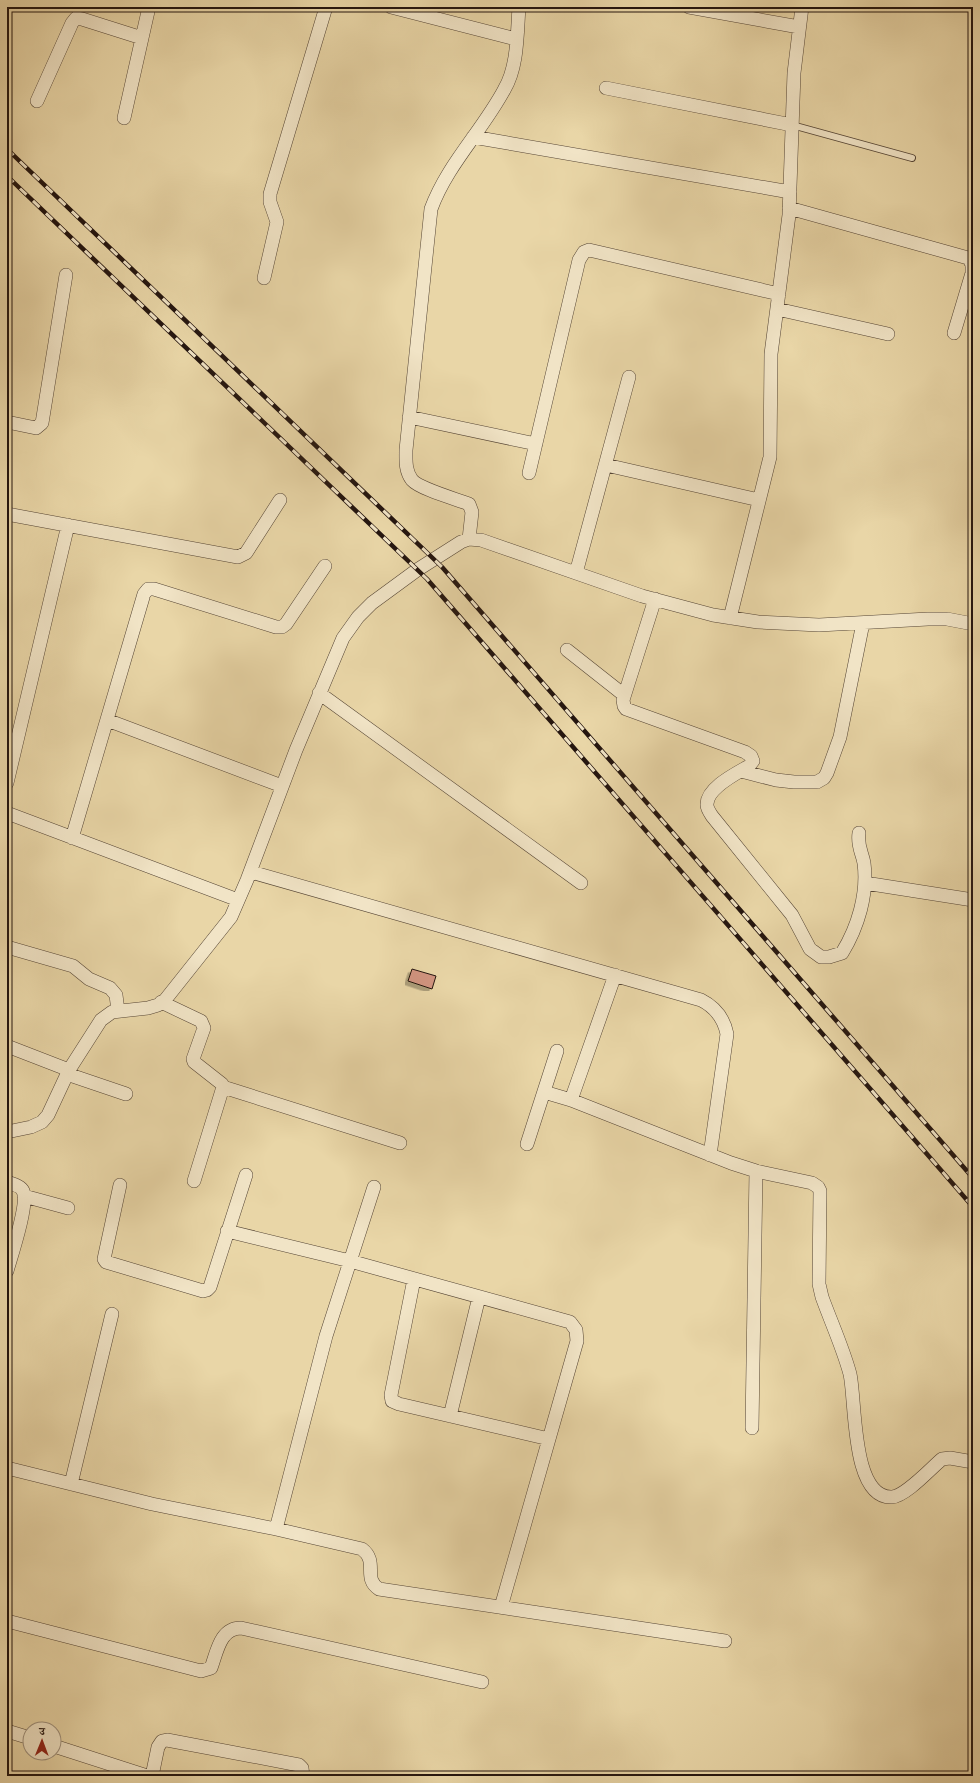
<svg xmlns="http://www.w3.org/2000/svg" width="980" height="1783" font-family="'Sorts Mill Goudy','Noto Serif Devanagari',serif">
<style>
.building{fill:#d29581;stroke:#24150f;filter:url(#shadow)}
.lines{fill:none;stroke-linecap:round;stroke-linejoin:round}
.service-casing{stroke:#554535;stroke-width:8}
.minor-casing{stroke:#554535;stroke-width:14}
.service{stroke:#f1e4c6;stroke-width:6}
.minor{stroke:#f1e4c6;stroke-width:13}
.rail-casing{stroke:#24150f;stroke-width:4.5}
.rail{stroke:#f1e4c6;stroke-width:3;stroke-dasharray:9;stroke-linecap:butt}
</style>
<defs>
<filter id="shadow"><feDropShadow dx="-3.5" dy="3.5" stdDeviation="0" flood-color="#0004"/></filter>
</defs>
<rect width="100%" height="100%" fill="#e9d6a7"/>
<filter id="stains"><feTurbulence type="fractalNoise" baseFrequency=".005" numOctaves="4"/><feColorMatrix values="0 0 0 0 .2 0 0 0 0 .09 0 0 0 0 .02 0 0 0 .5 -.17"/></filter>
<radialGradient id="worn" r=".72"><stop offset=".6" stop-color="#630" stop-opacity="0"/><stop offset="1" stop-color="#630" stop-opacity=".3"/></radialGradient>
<!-- building -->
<path class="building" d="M412,969L436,976L432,989L408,981Z"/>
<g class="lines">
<defs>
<path id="service" d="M792,125L912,158"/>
<path id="minor" d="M391,7L516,39
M689,7L799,27
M606,88L792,125
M37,101L72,23L76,18L82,19L142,38
M124,118L149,7
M473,137L790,192
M789,208L968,258L972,264V273L954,333
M264,278L277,222L270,202V194L326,7
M777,309L888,334
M409,417L536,444
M7,422L36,428L42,423L66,275
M606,465L759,500
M529,473L579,260L584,252L589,250L779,294
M7,514L238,557L246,553L280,500
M469,539L472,512L469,504C456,499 420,489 412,480C405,471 406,460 406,450L431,209C447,165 482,131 504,90C518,67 517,34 519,7
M576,573L629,377
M655,599L623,700L624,706L626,709L745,752L751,756L753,761L749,766C737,773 706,788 707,805C707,808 710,813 712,816L792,915L810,949L821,957H829L842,953C858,927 868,894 864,863C862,852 857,846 859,833
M730,618L770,457L771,354L789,215L794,73L802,7
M567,650L624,695
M319,693L581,883
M107,720L282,786
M741,771L776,780L794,782H817L824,778L827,773L840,737L863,623
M7,783L68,525
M7,813L238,900
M72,838L144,594L148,589H154L276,627H282L286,624L325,566
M251,872L701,1000C715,1007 724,1019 727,1034L710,1155
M865,883L973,900
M7,947L73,966L89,979L110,988L116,995L118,1011
M161,1002L201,1021L204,1028L193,1059L194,1062L222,1084L223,1087L194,1181
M7,1046L69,1070
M67,1074L126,1094
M223,1087L400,1143
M544,1092L571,1100L731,1163L756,1171L812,1183L818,1187L820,1191L819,1284L822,1297C831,1322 843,1348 850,1374C856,1401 851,1499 892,1497C906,1496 931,1468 942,1459L950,1458L973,1462
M571,1100L615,975
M7,1132L31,1127L42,1122L48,1115L69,1070L101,1020L112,1012L148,1008L158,1005L165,1000L231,917L247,880L296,750L343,638L358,617L372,603L417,570L461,542L469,539L481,540L642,596L713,615L758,622L819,625L928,619H947L973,624
M527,1144L557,1051
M7,1182C12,1184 21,1186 23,1191C29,1203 11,1257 7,1271
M120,1185L104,1259L106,1262L203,1291L207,1290L210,1287L246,1175
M24,1196L68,1208
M227,1231L350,1261L570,1322L576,1330L577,1341L501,1607
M414,1279L391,1395L392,1401L399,1404L549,1439
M450,1416L479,1297
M752,1428L756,1171
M7,1468L152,1504L276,1529L362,1549C379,1562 362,1578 379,1589L725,1641
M71,1484L112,1314
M276,1529L326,1336L374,1187
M7,1621L201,1671L211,1668C217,1652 220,1628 241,1628L482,1682
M7,1731L30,1738
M54,1746L147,1776
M152,1776L158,1747L162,1741L167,1740L299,1765L302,1768L303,1776"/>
</defs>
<!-- service casing -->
<use href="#service" class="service-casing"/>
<!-- minor casing -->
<use href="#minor" class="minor-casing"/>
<!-- service -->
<use href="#service" class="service"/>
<!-- minor -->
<use href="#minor" class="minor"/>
<defs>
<path id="rail" d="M7,149L442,567L973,1178
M7,176L427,579L973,1207"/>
</defs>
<!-- rail casing -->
<use href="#rail" class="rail-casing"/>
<!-- rail -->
<use href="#rail" class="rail"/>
</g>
<!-- margin -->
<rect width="980" height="1783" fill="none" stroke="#e9d6a7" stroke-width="24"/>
<rect x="8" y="8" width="964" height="1767" fill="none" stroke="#24150f" stroke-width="2"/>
<rect x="12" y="12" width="956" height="1759" fill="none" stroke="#24150f"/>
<!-- north arrow -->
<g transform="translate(42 1741) rotate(1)"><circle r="19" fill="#f1e4c6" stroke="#9f917d"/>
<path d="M0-3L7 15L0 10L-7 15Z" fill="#8f2418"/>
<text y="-6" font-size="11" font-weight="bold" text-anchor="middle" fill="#24150f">उ</text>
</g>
<rect width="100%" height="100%" filter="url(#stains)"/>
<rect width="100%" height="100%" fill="url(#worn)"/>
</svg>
